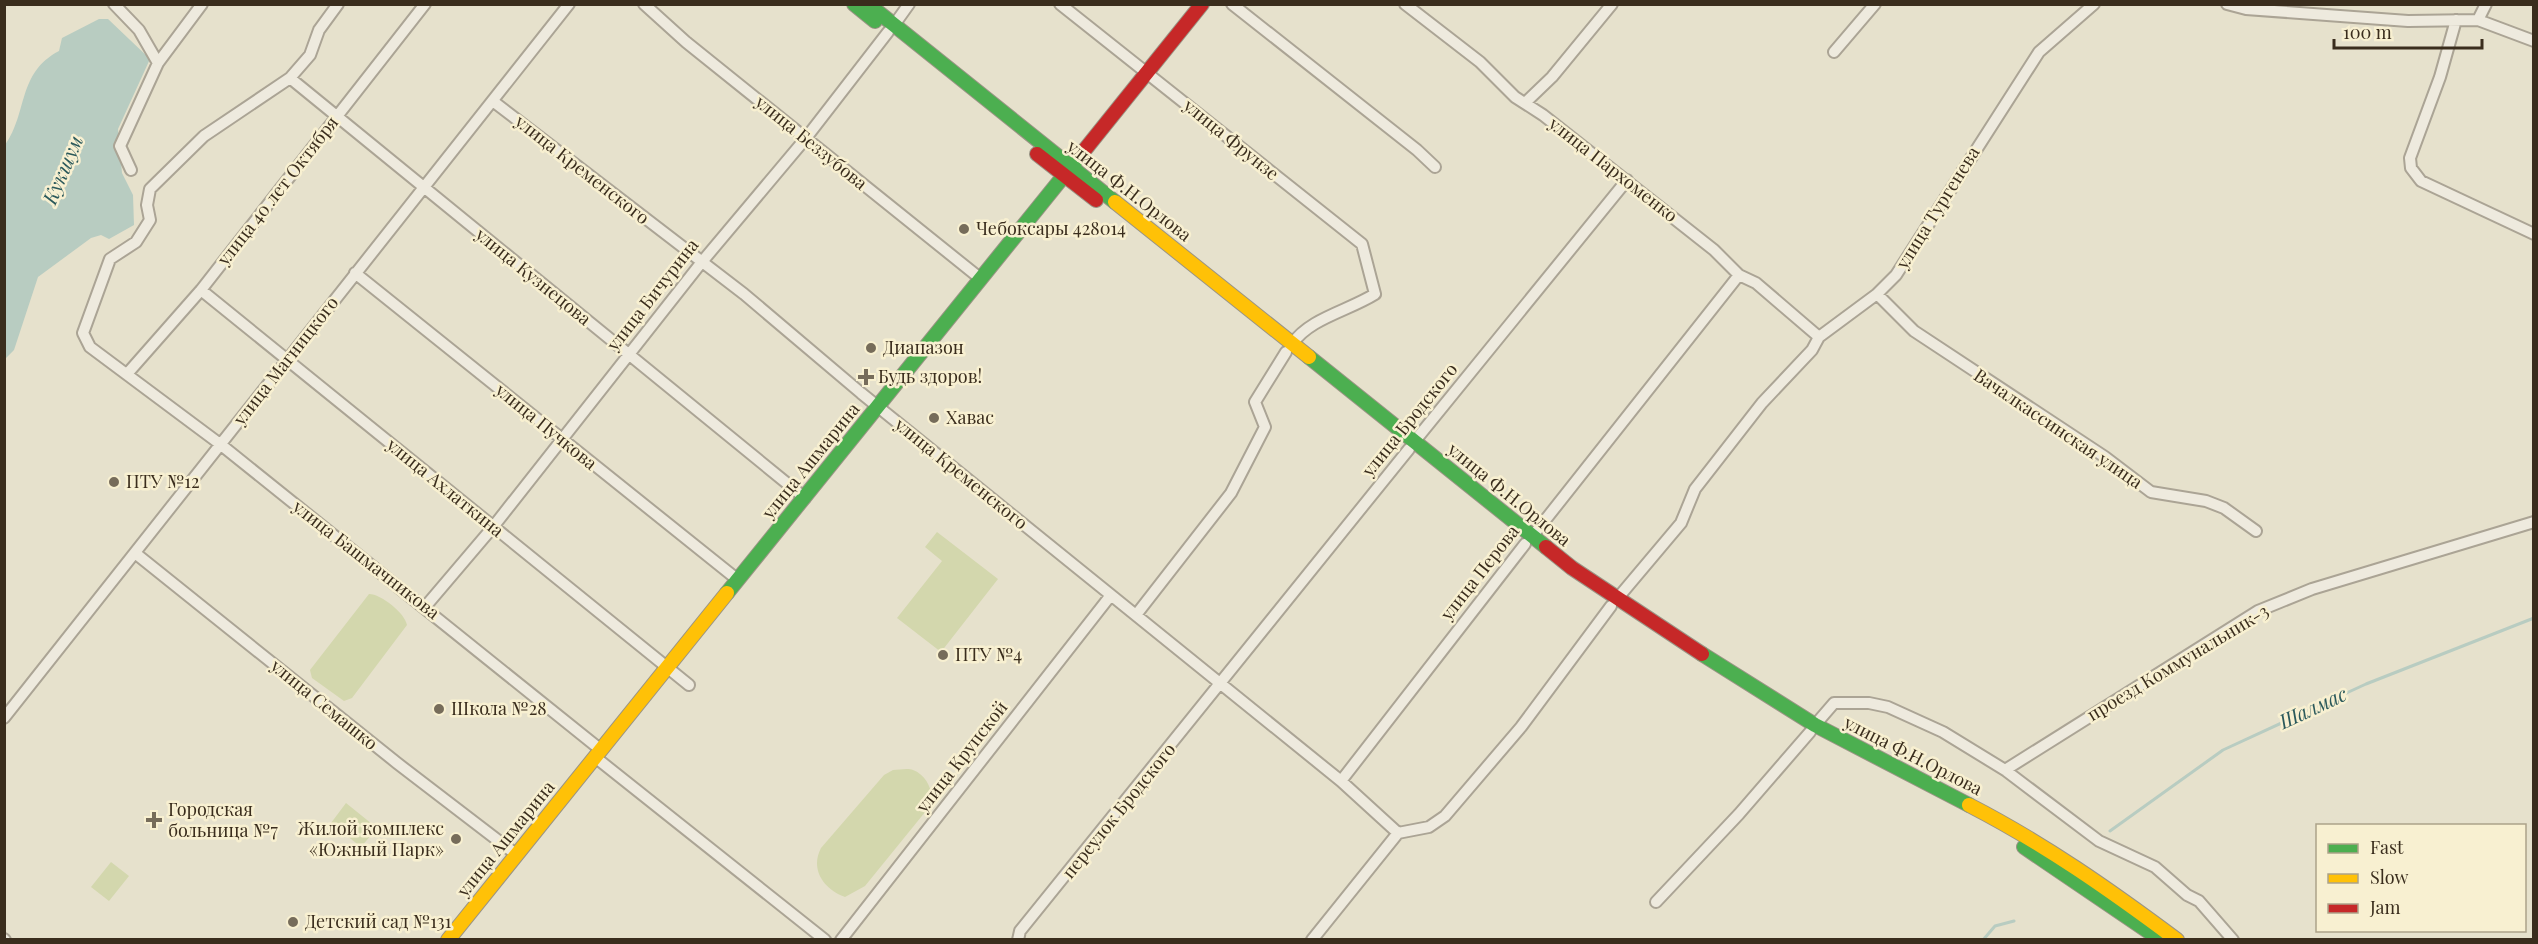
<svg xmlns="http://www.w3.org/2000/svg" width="2538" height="944" font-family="'Playfair Display',serif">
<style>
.green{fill:#d3d7ad}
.water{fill:#b8ccc1}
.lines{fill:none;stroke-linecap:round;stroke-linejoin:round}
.stream{stroke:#b8ccc1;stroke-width:3}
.street-casing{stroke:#aba495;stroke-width:14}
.fast-casing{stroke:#9a9485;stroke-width:16}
.slow-casing{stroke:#9a9485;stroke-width:16}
.jam-casing{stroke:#9a9485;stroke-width:16}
.street{stroke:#eeeade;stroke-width:10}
.fast{stroke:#4caf50;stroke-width:14}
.slow{stroke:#ffc107;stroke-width:14}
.jam{stroke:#c62828;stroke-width:14}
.poi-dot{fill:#766c5a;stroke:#f8f0d1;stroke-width:2}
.labels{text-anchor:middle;stroke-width:5;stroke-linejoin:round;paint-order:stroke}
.street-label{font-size:18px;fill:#3a2d1d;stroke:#f8f0d1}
.poi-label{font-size:18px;fill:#3a2d1d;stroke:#f8f0d1;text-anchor:start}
.water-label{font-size:20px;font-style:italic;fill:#2b595b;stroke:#f8f0d1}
</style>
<rect width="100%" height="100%" fill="#e6e1cc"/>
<!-- green -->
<path class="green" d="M937,532L998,579L941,652L897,618L942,561L925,547Z
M369,594C381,594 405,613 407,625L352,698L344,701L312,678L310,670Z
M893,770C899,770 908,768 913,770C927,775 935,793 930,806L865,886L845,897C823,889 810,869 821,848L884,775Z
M346,803L377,828L361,847L331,823Z
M111,862L129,876L109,901L91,887Z"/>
<!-- water -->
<path class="water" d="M99,19H108L150,59L118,129L122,173L133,195L134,225L109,239L101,235L91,238L38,277L14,350L5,359V145C28,113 17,73 59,51L62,38Z"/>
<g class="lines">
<!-- stream -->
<path class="stream" d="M2110,831L2223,750L2366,684L2534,618
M1983,940L1995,926L2014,921"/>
<defs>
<path id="street" d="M114,4L139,30L158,63
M338,4L319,30L310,55L290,78L204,136L150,189L147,205L150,220L136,242L110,259L83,333L90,347L220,444L601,750
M644,4L686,42L981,279
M1060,4L1362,244L1375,294C1348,311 1310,318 1292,344
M1232,4L1417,150L1435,167
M1405,4L1480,62L1515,97L1543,115L1714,250L1739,275L1756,283L1819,337
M2227,4L2246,9L2408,21L2478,20L2534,41
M2456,20L2440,77L2410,158L2411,168L2421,181L2534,234
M2478,20L2486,4
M894,25L909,4
M1834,52L1875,4
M290,78L805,498
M494,102L744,294L861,393L1341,781L1398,833
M1526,102L1552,77L1612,4
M131,170L120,146L158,63L202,4
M355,273L738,580
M201,290L689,685
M1877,294L1914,331L2105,457L2151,492L2206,501L2224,508L2256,531
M127,374L201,290L425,4
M1414,442L1627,180
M1531,538L1739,275
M135,553L397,763L517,855
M1617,599L1681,523L1695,489L1762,403L1812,350L1819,337L1877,294L1896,275L2039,52L2094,4
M425,607L493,527L701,263L806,138L888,32
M1136,615L1231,493L1265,427L1255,402L1286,352
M4,718L569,4
M1815,725L1834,703H1869L1888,707L1943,732L2005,770L2099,841L2155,867L2187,895L2199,901L2233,940
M595,757L825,940
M2005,770L2258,611L2312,589L2534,522
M1341,781L1525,544
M1398,833L1429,827L1445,816L1521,727L1611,606
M1656,902L1739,814L1810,732
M4,939L5,940
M841,940L1111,595
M1018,940L1020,931L1409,449
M1312,940L1398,833"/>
<path id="fast" d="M854,4L875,21
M868,4L1115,202
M1309,357L1546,547
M727,593L1083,152
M1702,654L1815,725L1969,805
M2024,847L2155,936"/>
<path id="slow" d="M1115,202L1309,357
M1969,805C2043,843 2110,890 2177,940
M448,940L727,593"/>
<path id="jam" d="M1083,152L1202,4
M1037,154L1096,200
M1546,547L1572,568L1702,654"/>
</defs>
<!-- street casing -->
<use href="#street" class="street-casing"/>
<!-- fast casing -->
<use href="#fast" class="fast-casing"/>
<!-- slow casing -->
<use href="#slow" class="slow-casing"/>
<!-- jam casing -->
<use href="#jam" class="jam-casing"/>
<!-- street -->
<use href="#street" class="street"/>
<!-- fast -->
<use href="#fast" class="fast"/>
<!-- slow -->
<use href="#slow" class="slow"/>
<!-- jam -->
<use href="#jam" class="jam"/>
</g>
<!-- markers -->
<g class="poi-dot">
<circle cx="964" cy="229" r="6"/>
<circle cx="871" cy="348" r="6"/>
<path d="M863 368h6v6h6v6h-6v6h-6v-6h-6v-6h6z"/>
<circle cx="934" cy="418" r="6"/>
<circle cx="114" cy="482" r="6"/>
<circle cx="943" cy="655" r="6"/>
<circle cx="439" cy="709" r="6"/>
<path d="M151 811h6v6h6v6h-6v6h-6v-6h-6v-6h6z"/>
<circle cx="456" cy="839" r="6"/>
<circle cx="293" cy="922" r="6"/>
</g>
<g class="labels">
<!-- street labels -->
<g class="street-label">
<text transform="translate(1231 140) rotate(39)" y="6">улица Фрунзе</text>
<text transform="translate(811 143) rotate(39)" y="6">улица Беззубова</text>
<text transform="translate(582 170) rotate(38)" y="6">улица Кременского</text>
<text transform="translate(1613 170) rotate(38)" y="6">улица Пархоменко</text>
<text transform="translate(278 191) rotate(-52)" y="6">улица 40 лет Октября</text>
<text transform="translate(1129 191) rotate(38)" y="6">улица Ф.Н.Орлова</text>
<text transform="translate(1938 208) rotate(-58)" y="6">улица Тургенева</text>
<text transform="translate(533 277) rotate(39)" y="6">улица Кузнецова</text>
<text transform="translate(653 295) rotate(-52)" y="6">улица Бичурина</text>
<text transform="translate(286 361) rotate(-52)" y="6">улица Магницкого</text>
<text transform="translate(1410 420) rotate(-51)" y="6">улица Бродского</text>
<text transform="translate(546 427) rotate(39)" y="6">улица Пучкова</text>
<text transform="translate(2058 429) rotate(34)" y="6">Вачалкассинская улица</text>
<text transform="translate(811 461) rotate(-51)" y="6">улица Ашмарина</text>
<text transform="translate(961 474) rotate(39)" y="6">улица Кременского</text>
<text transform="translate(445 488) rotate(39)" y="6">улица Ахлаткина</text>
<text transform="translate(1509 495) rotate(39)" y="6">улица Ф.Н.Орлова</text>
<text transform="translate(366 560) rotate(38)" y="6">улица Башмачникова</text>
<text transform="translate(1480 573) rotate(-52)" y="6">улица Перова</text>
<text transform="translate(2178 663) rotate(-31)" y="6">проезд Коммунальник-3</text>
<text transform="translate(324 705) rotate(39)" y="6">улица Семашко</text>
<text transform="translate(1913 756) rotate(27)" y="6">улица Ф.Н.Орлова</text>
<text transform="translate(962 757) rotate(-52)" y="6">улица Крупской</text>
<text transform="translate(1119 811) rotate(-51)" y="6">переулок Бродского</text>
<text transform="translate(506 839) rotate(-51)" y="6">улица Ашмарина</text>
</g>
<!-- poi labels -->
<g class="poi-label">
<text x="976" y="235">Чебоксары 428014</text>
<text x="883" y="354">Диапазон</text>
<text x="878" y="383">Будь здоров!</text>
<text x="946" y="424">Хавас</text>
<text x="126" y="488">ПТУ №12</text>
<text x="955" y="661">ПТУ №4</text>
<text x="451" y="715">Школа №28</text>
<text x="168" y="816">Городская<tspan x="168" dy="21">больница №7</tspan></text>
<text x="444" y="835" text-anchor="end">Жилой комплекс<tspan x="444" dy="21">«Южный Парк»</tspan></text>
<text x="305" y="928">Детский сад №131</text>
</g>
<!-- water labels -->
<g class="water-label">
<text transform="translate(63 170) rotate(-67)" y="7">Кукшум</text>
<text transform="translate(2313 708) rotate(-25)" y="7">Шалмас</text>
</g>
</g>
<!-- border -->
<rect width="2538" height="944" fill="none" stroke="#3a2d1d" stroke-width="12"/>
<!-- legend -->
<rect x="2316" y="824" width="210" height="108" fill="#f8f0d1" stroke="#aca289" stroke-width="1.5"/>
<rect x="2328" y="844" width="30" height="9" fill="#4caf50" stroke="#aca289" stroke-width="1.5"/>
<text x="2370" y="854" font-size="18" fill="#3a2d1d">Fast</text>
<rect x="2328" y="874" width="30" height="9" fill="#ffc107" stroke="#aca289" stroke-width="1.5"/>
<text x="2370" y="884" font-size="18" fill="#3a2d1d">Slow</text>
<rect x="2328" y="904" width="30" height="9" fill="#c62828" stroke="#aca289" stroke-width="1.5"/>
<text x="2370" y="914" font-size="18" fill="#3a2d1d">Jam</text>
<!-- scale -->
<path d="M2334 39v9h148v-9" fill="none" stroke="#3a2d1d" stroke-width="3"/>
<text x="2343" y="39" font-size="18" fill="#3a2d1d" stroke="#f8f0d1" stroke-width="4.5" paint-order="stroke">100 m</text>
</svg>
